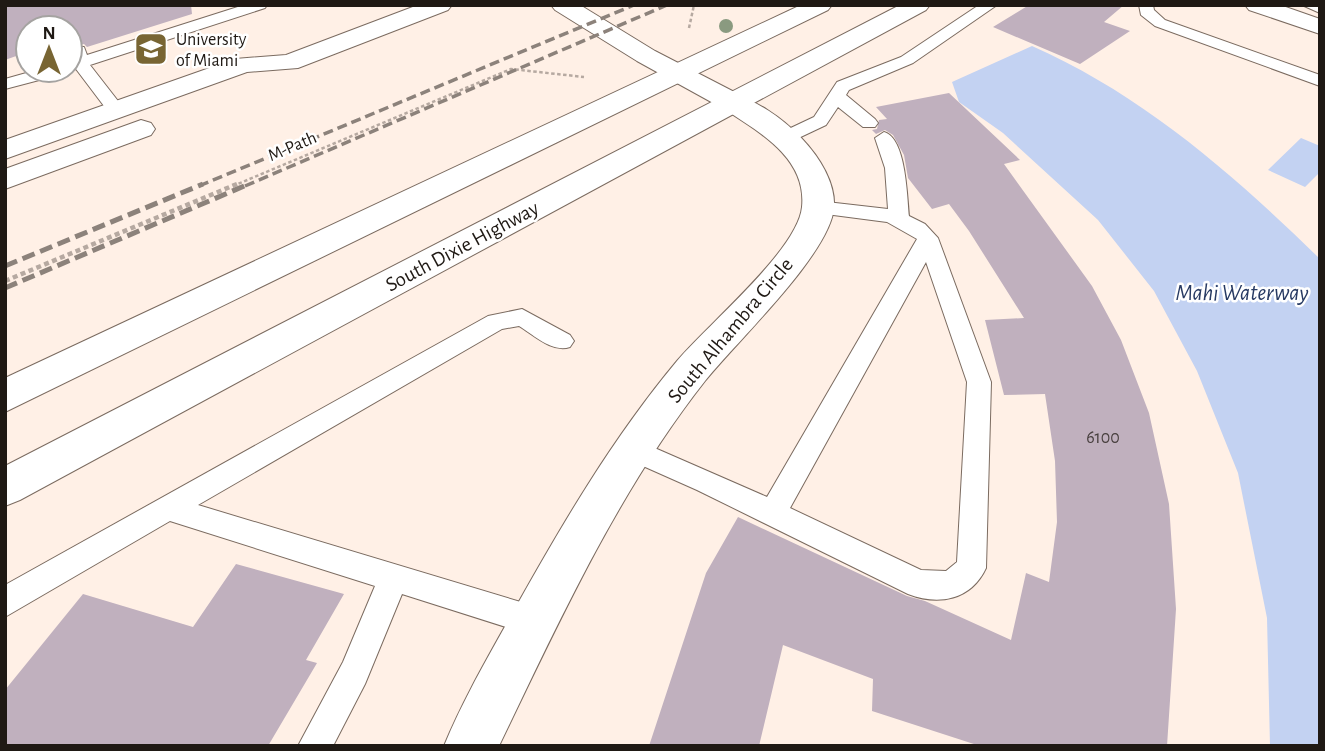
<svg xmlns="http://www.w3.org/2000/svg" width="1325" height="751" font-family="'Alegreya Sans',sans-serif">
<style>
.water{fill:#c3d2f2}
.building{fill:#c0b0be}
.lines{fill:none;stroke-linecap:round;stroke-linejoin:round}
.service-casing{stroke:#7b6b60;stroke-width:2}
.minor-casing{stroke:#7b6b60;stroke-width:2}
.secondary-casing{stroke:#7b6b60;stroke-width:2}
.trunk-casing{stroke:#7b6b60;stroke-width:2}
.path-far1{stroke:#b6a9a1;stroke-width:2.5;stroke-dasharray:3.5 2.5;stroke-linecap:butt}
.path{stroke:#b6a9a1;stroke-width:4.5;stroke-dasharray:5 3.5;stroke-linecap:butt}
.service{fill:#fff;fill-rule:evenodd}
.minor{fill:#fff;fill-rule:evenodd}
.secondary{fill:#fff;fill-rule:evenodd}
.trunk{fill:#fff;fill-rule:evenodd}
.rail-far1{stroke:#8c827b;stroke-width:3.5;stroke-dasharray:10 5;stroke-linecap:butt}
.rail{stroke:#8c827b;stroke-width:5;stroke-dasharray:13 6;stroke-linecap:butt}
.tree{fill:#8a9a80}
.labels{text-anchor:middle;stroke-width:5;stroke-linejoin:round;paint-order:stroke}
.far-poi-label{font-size:18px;fill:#1f1914;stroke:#fff;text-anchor:start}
.far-street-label{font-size:18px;fill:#1f1914;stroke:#fff}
.number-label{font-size:18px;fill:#473f3e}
.street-label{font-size:21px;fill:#1f1914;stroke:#fff}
.water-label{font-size:23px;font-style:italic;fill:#273a63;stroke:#fff}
</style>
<rect width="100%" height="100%" fill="#fff0e6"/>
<!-- water -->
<path class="water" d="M1032,46C1143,95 1234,175 1320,259V746H1270L1267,618L1238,473L1197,371L1154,291L1098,220L1003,133L959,102L952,82Z
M1301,138L1320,146V172L1305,187L1268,170Z"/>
<!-- building -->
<path class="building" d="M5,5H191L192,14L87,47L84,44L70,46V28H28L27,66L19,55L5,60Z
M1029,5H1124L1104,22L1130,31L1080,64L993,27Z
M949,93L1020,160L1004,164L1092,286L1121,340L1149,413L1169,504L1176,609L1167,746H980L872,711L873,679L783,645L759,746H649L706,573L738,517L907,596L925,601L1011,640L1026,573L1049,582L1057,522L1055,461L1045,394L1004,395L985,320L1024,318L969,231L949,204L932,209L908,178L904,155L893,135L885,130L876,134L872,130L877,129L879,120L887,119L876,107Z
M236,564L344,594L306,660L317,663L268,746H5V690L83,594L193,627Z"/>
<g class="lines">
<defs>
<path id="service" d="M244,5H267L265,8L90,65L125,110L122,114H110L76,69L66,70H70L72,47H84L87,55Z
M979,5H997L913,63L849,90L846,95L875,119L878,123L875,127H863L838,107L826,125L790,142H778L775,138L778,134L814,117L837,82L901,57Z
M1139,5H1153L1154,10L1165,20L1320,75V86L1155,26L1141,15Z
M1302,5H1320V13Z
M37,70H64L62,74L5,89V79Z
M884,132C906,138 907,196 909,216L925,224L938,238L991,382L986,568C971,600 939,606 908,594L697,490L625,458L621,450L625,442L634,439L767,497L917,239L887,222L818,213L811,212L808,207L811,202L818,201L888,209L885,168L875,138ZM926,262L967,382L957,562L946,571L921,570L790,508Z
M522,309L570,335L574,341L570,347C552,353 534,335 519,326L502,329L198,505L534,606L545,610L549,621L545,632L534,636L402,594L365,684L333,746H298L343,662L375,586L170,521L5,617V585L488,316Z"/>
<path id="minor" d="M1245,5H1280L1320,19V34L1249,10Z
M734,95C776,105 837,161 834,207C831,253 736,342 705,381C619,490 559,621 499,746H444C463,700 488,657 512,614C561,526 612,439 677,361C706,326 798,250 802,207C807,158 759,132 724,109L720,103L724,97Z"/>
<path id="secondary" d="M418,5H452L448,10L298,68L247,72L5,159V140L235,59L286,55Z
M551,5H580L655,51L744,97L748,103L744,109L734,111L724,109L637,61L555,10Z
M141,120L151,123L155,129L151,135L5,189V169Z"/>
<path id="trunk" d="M801,5H832L828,10L5,412V378Z
M900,5H930L926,10L20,500L5,506V466Z"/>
</defs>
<!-- service casing -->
<use href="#service" class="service-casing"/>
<!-- minor casing -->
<use href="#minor" class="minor-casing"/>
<!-- secondary casing -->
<use href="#secondary" class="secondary-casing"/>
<!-- trunk casing -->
<use href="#trunk" class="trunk-casing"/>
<!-- path-far1 -->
<path class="path-far1" d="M689,28L694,5
M233,186L511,69L584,77"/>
<!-- path -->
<path class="path" d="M5,281L237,184"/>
<!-- service -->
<use href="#service" class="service"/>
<!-- minor -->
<use href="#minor" class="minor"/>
<!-- secondary -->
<use href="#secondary" class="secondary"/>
<!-- trunk -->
<use href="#trunk" class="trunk"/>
<!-- rail-far1 -->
<path class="rail-far1" d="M199,186L634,5
M245,186L667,5"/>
<!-- rail -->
<path class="rail" d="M5,266L203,184
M5,288L249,184"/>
</g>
<!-- trees -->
<circle class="tree" cx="726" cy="26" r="7"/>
<!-- icons -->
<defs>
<symbol id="university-square" viewBox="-11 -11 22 22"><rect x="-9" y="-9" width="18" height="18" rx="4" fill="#786533" stroke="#fff"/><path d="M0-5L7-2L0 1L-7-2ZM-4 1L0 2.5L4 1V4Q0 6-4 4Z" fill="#fff"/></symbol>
</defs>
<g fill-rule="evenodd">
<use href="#university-square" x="132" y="30" width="38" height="38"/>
</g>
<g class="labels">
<!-- far-poi labels -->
<g class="far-poi-label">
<text x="176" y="45">University<tspan x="176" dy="21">of Miami</tspan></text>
</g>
<!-- far-street labels -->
<g class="far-street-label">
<text transform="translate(292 146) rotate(-23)" y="6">M-Path</text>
</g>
<!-- number labels -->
<g class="number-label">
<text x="1103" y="443">6100</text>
</g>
<!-- street labels -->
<g class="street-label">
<text transform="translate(462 246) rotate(-28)" y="7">South Dixie Highway</text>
<text transform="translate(730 330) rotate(-50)" y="7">South Alhambra Circle</text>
</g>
<!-- water labels -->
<g class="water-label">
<text x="1242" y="300">Mahi Waterway</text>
</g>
</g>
<!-- border -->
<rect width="1325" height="751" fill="none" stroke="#1f1914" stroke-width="14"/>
<!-- north arrow -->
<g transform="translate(49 49)"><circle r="33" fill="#ffffff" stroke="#a5a3a1" stroke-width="2"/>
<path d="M0-5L12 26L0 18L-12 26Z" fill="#786533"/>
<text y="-10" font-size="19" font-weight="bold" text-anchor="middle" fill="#1f1914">N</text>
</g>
</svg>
